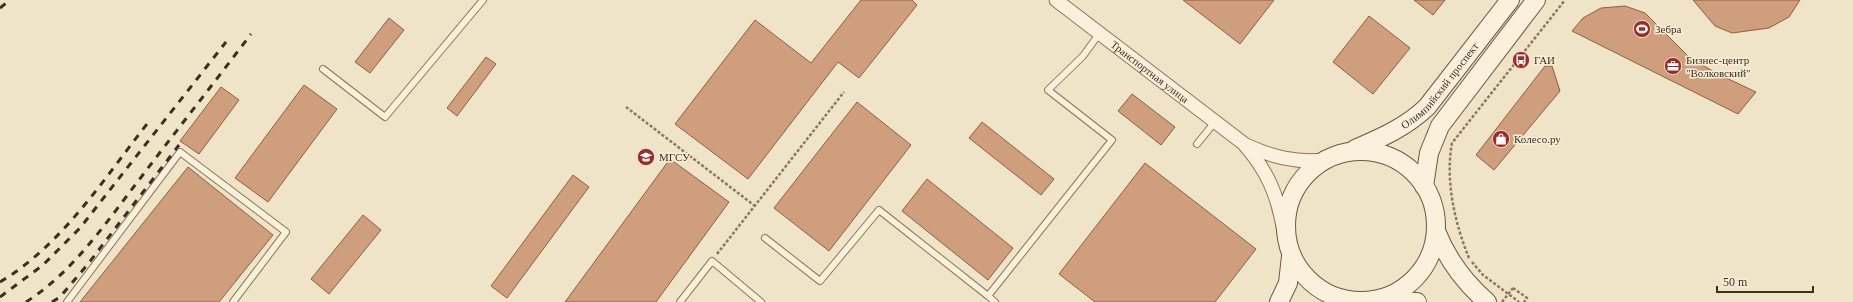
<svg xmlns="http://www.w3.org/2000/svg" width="1853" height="302" font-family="Georgia,serif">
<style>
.building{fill:#cf9f7d;stroke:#8d5f41}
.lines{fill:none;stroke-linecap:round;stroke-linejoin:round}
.service-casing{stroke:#8d765c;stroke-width:8}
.minor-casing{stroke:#8d765c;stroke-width:15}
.secondary-casing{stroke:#6f573f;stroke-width:20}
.path{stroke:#8d765c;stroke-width:2.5;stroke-dasharray:3 2;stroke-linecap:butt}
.service{stroke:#faf1dc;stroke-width:6}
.minor{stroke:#faf1dc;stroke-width:13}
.secondary{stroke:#faf1dc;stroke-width:18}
.rail{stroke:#3d2e20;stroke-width:3;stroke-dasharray:7 7;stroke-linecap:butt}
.path-bridge{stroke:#8d765c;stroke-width:2.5;stroke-dasharray:3 2;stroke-linecap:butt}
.labels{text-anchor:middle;stroke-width:3;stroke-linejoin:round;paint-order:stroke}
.poi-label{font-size:11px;fill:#3d2e20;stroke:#f7eed8;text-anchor:start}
.street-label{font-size:11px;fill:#3d2e20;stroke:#f7eed8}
</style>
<rect width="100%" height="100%" fill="#f0e4c8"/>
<!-- building -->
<path class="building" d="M861,0H912L917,5L859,78L838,62L748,179L675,124L755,20L811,63Z
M1183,0H1274L1240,44Z
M1414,0H1445L1433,15Z
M1693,0H1800L1789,17L1769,28L1732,33L1715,26Z
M1625,6L1645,13L1690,58L1718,74L1756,92L1738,114L1572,31L1583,18L1601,8Z
M1369,16L1410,48L1373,94L1333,62Z
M389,18L404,30L370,73L355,62Z
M486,57L496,64L457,116L447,108Z
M1545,66H1552L1560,91L1494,170L1476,155Z
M304,85L337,109L268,202L235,178Z
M221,87L239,100L199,154L180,141Z
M1132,94L1175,127L1161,145L1118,111Z
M857,102L911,145L829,251L774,208Z
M982,122L1054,179L1041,195L969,138Z
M670,159L729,202L656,302H565Z
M1145,163L1256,249L1215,302H1095L1059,274Z
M188,167L273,235L219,302H80Z
M573,175L589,187L507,298L491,286Z
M927,179L1013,248L988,280L902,211Z
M363,215L381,230L329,294L311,279Z"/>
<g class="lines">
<defs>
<path id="service" d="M323,69L385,117L483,0
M1197,144L1215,122
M765,238L820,281L879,210L988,296
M67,302L180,152L286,232L233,302
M680,302L712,261L761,302
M995,302L988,296L1112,140L1048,90L1083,56L1099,34"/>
<g id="minor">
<path id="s1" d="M1056,0L1243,143C1268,171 1278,196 1284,232"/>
<path d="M1246,145C1272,157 1296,163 1325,160"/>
</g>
<g id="secondary">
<path id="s2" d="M1355,149C1381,138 1406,127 1427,107L1510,0"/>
<circle cx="1361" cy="226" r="75"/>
<path d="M1424,186L1429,153L1440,126L1536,0"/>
<path d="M1436,231C1447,259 1464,282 1487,302"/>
<path d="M1383,301L1417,302"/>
<path d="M1279,302L1288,283L1291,256"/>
</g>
</defs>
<!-- service casing -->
<use href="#service" class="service-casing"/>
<!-- minor casing -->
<use href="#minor" class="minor-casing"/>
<!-- secondary casing -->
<use href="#secondary" class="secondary-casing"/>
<!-- path -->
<path class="path" d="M626,107L755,206
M717,254L844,92
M1469,258C1455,224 1445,181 1452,143L1565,0
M1472,262L1483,275L1519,302
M1513,288L1527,298L1524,302"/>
<!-- service -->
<use href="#service" class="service"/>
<!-- minor -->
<use href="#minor" class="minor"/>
<!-- secondary -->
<use href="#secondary" class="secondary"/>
<!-- rail -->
<path class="rail" d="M0,8L10,0
M0,282C62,245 103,180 147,124
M0,297L43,265L80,228L226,42
M26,302C73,272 105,224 139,180C176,131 214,83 251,34
M52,302L60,297L88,264L179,145"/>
<!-- path-bridge -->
<path class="path-bridge" d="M1502,302L1513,288"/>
</g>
<!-- icons -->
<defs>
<symbol id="stadium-disc" viewBox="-11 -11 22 22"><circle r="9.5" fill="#9e2a2b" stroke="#f7eed8"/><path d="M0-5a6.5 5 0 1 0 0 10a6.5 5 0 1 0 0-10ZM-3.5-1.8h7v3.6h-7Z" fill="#fff"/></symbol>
<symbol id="bus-disc" viewBox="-11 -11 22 22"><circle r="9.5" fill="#9e2a2b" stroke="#f7eed8"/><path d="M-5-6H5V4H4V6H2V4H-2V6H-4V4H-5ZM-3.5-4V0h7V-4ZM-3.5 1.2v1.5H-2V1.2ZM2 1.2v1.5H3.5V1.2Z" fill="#fff"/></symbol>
<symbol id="office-disc" viewBox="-11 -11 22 22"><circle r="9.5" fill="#9e2a2b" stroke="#f7eed8"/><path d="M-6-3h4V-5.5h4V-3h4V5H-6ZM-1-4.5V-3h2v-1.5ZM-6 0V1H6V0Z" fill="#fff"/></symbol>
<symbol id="shop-disc" viewBox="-11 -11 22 22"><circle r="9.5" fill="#9e2a2b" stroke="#f7eed8"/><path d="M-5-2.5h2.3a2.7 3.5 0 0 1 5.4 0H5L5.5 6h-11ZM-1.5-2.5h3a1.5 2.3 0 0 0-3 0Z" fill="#fff"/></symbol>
<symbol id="university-disc" viewBox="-11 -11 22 22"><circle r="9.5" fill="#9e2a2b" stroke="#f7eed8"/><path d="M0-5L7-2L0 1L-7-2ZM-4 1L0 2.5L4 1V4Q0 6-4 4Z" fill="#fff"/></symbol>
</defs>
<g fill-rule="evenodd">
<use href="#stadium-disc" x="1632" y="19" width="20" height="20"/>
<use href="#bus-disc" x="1511" y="50" width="20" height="20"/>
<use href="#office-disc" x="1663" y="56" width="20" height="20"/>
<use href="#shop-disc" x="1491" y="129" width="20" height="20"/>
<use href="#university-disc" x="636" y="147" width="20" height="20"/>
</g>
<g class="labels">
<!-- poi labels -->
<g class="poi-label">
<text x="1655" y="33">Зебра</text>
<text x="1534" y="64">ГАИ</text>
<text x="1686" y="64">Бизнес-центр<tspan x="1686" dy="13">"Волковский"</tspan></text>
<text x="1514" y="143">Колесо.ру</text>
<text x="659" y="161">МГСУ</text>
</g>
<!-- street labels -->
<g class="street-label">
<text dy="4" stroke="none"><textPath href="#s1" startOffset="118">Транспортная улица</textPath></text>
<text dy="4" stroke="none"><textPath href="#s2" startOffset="108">Олимпийский проспект</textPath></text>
</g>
</g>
<!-- scale -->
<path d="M1717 286v6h96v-6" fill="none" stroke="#3d2e20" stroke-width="2"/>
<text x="1723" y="286" font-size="12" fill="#3d2e20" stroke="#f7eed8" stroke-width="3" paint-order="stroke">50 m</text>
</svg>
